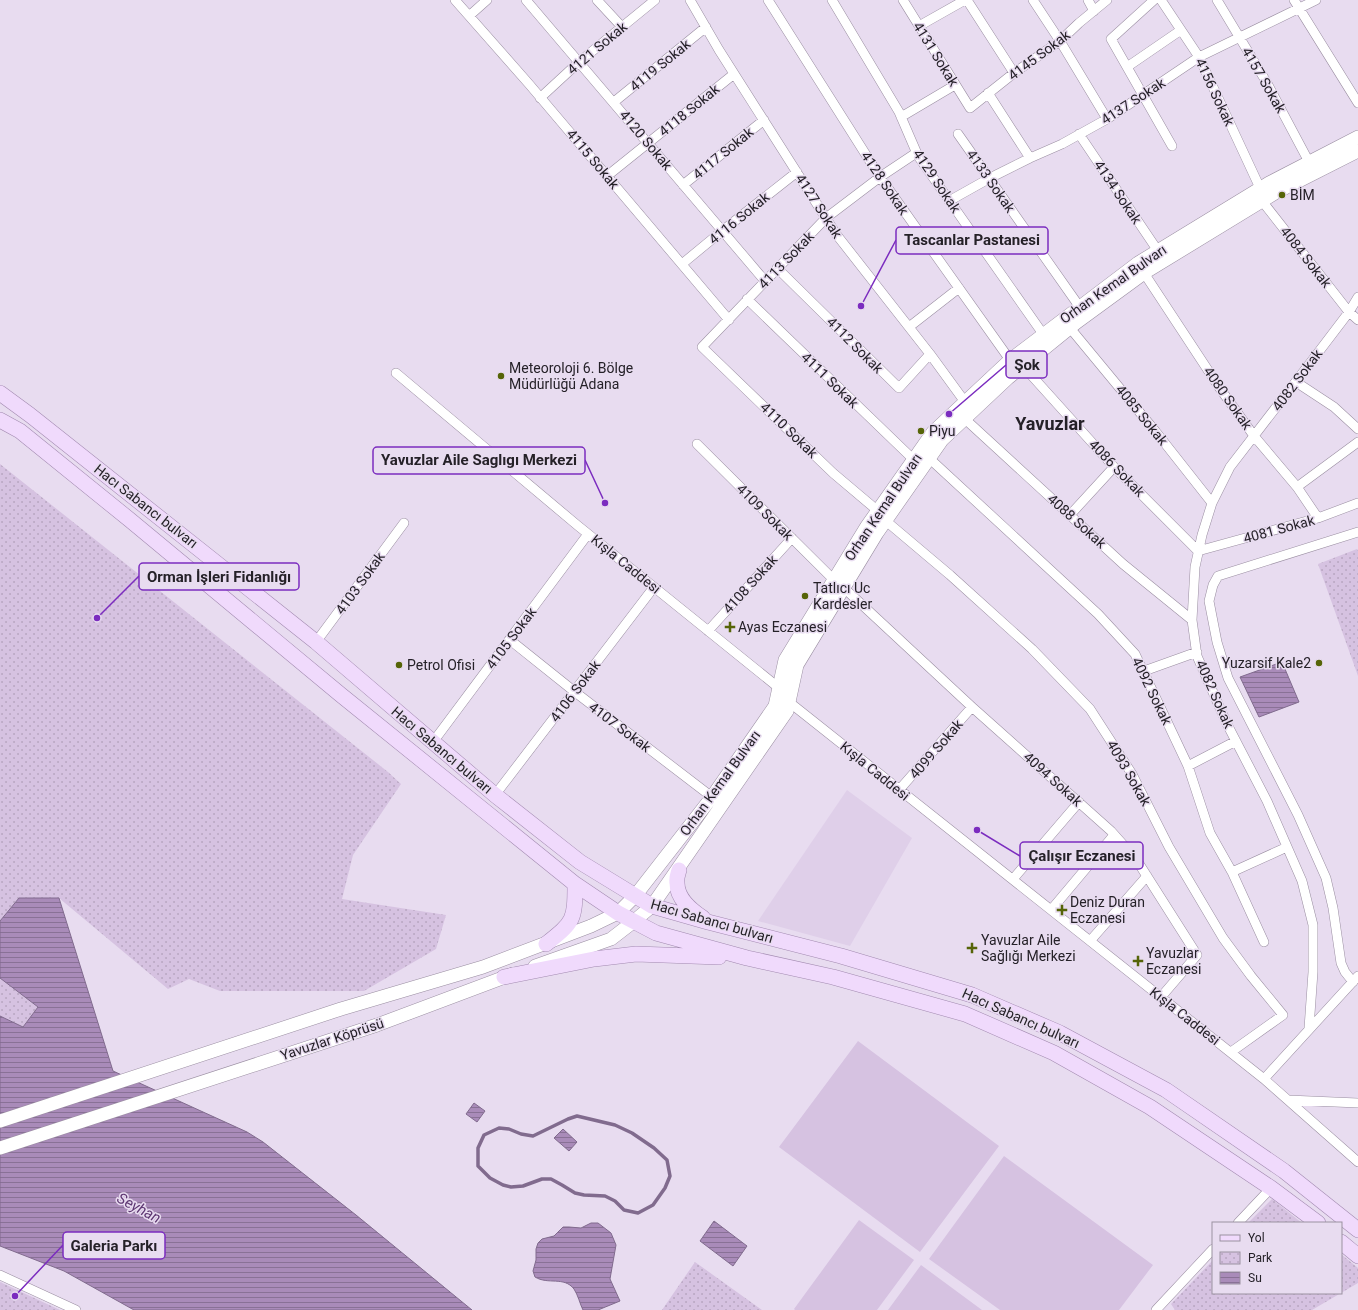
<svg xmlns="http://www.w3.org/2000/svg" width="1358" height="1310" font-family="Roboto,sans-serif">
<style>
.built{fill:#dfcfe9}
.grass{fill:#d6c2e1}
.park{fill:url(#park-dots)}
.water{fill:url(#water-rules);stroke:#816b8e}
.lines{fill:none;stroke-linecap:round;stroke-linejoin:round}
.stream{stroke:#816b8e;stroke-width:3.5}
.minor-casing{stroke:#9a8ea1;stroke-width:10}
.secondary-casing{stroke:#9a8ea1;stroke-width:14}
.primary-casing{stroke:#a28ab0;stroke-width:16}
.minor{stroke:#fff;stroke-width:9}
.secondary{stroke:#fff;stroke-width:13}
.primary{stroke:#f0dafc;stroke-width:15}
.poi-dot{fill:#566408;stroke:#e8dcf0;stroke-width:1.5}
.labels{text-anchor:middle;stroke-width:3;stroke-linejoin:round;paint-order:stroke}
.street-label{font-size:14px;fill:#252128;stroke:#e8dcf0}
.poi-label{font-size:14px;fill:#252128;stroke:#e8dcf0;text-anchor:start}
.water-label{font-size:15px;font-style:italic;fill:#5e3772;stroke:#e8dcf0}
.district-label{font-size:18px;font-weight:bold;fill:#252128;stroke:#e8dcf0}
.leader{fill:none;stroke:#7b2cbf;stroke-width:1.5}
.callout-dot{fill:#7b2cbf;stroke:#e8dcf0;stroke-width:1.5}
.callout{fill:#e8dcf0;stroke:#7b2cbf;stroke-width:1.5}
.callout-label{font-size:15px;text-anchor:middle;font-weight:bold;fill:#252128}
</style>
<defs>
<pattern id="park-dots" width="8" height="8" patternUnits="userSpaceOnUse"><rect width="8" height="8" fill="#d6c2e1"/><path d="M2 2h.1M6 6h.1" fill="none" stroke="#b8a6c1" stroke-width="1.8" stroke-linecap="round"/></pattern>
<pattern id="water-rules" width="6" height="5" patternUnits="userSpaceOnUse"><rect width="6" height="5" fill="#a98bb9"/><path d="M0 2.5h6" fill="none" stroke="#897196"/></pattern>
</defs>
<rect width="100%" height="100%" fill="#e8dcf0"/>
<!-- built -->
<path class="built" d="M847,790L912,838L850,946L758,921Z"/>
<!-- grass -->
<path class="grass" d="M858,1041L999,1146L920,1252L779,1147Z
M1004,1156L1153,1265L1119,1310H1000L929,1259Z
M859,1220L914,1260L877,1310H795L794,1309Z
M921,1265L982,1310H888Z"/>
<!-- park -->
<path class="park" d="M0,464L388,772L401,784L353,855L342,899L446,915L436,949L364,991H220L189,979L168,989L59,898H19L0,921Z
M1357,549L1358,551V676L1318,564Z
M0,978L38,1007L23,1027L0,1016Z
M1272,1199L1302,1223H1248Z
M1341,1254L1358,1268V1283L1341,1293Z
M1213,1260V1293H1341L1312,1310H1175L1171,1304Z
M695,1262L762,1310H662Z
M0,1282L60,1310H0Z"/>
<!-- water -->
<path class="water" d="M1282,662L1299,702L1259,717L1240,677Z
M19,898H59L113,1071L247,1132L263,1142L356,1215L472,1310H134L64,1271L0,1246V1016L23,1027L38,1007L0,978V921Z
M474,1103L485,1111L477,1122L466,1114Z
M563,1129L577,1142L569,1151L554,1138Z
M714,1221L747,1246L733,1266L700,1241Z
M591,1223H598L611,1233L616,1245L610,1279L620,1301L598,1310H583C580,1304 578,1295 574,1289C564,1276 548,1285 535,1277L533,1271L536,1260V1249L538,1243L542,1239L554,1236L563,1227H569L581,1228Z"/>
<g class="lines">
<!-- stream -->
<path class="stream" d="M577,1116L615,1125L632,1133L654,1148L667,1160L670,1176L665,1188L653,1205L638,1213L624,1210L615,1201L605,1196L584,1195L575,1193L562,1185L551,1179H542L523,1186L511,1187L503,1185L490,1178L478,1166V1148L484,1135L499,1128L509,1129L521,1134L533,1136L568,1119Z"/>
<defs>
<path id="minor" d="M455,0L529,84L729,320
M526,0L765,281
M597,0L622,27
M690,0L719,50L836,234L930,354L965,402
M768,0L880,177L1010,360
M832,0L899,112L918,156L1043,334
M903,0L970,108L1014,73L1060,41L1079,23L1107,0
M967,0L1014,73
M1033,0L1060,41L1107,119
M1088,0L1094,11
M1154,0L1111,39L1172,146
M1161,0L1199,57L1260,188
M1217,0L1267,83L1309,162
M1294,0L1358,103
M469,16L487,0
M919,26L965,0
M1127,67L1181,30
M988,93L1030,158
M540,98L579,62L655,0
M614,102L706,27
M901,117L955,85
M958,134L1079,306
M1079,134L1158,251
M607,176L734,74
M683,185L764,120
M949,201L990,178L1030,158L1062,144L1107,119L1199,57L1316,0
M1262,201L1349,312L1358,320
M682,264L722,231L797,172
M777,268L899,388L930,354
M1144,273L1219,387L1254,436L1297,487L1318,518
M747,299L914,460
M909,327L959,288
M1070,328L1156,432L1212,503
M1023,366L1114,467L1198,551L1318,518L1358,503
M396,373L577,525L779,688L789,702L1264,1079L1358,1162
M1296,382L1334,407L1358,429
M965,419L1123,564L1192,620
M697,444L834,580
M930,459L1098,614L1135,654L1188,766L1210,833L1232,872L1264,942
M1297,487L1358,442
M878,511L833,473L702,347L826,218L880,177L916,153
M1070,515L1114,467
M886,521L950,575L1032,649L1090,709L1132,774L1169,847L1223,938L1251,976L1283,1015L1231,1052
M844,588L972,707L1111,831L1136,859L1197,955L1161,997
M708,631L792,538
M510,640L575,692L712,797
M316,642L404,523
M1144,671L1197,652
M433,742L588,534
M1188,766L1236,741
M899,790L972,707
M495,795L654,587
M1232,872L1287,847
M1013,879L1079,802
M1051,910L1114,835
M1090,941L1147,876
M1353,982L1345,972L1341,963L1333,908L1326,878L1298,815L1228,678L1217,642L1209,601L1213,585L1218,576L1358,532
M1309,1028L1313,972V925L1302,881L1267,801L1227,724L1197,656L1192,620L1195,567L1202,535L1212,503L1230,467L1314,358L1349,312L1358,297
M1264,1079L1358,976
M1288,1100L1358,1103
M1238,1223L1271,1188
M0,1275L76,1310
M1156,1310L1213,1249"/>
<path id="secondary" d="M535,966L611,939L633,922L652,906L787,711L797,665L877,533L942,440L1008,378L1077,322L1144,273L1275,193L1358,151
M0,1121L341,1009L483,967L591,926L618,913L635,896L712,797L775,706L785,660L867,526L933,432L1010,360L1138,263L1269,183L1358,137
M0,1148L377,1025L513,974"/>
<path id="primary" d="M0,393L30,415L316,642L495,795L580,862L652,906L708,922L841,956L972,995L1060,1033L1166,1090L1284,1171L1358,1230
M0,420L20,431L130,520L341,695L575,884L618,913L656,933L747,958L833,977L965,1014L1054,1053L1150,1107L1271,1188L1318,1223
M679,870C678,874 676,878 677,883C677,899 691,910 703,918
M546,944C574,922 575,920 575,884
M504,977L594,959L636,954L719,957
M1341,1242L1358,1256"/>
</defs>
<!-- minor casing -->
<use href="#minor" class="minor-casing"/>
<!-- secondary casing -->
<use href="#secondary" class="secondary-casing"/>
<!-- primary casing -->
<use href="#primary" class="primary-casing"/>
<!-- minor -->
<use href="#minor" class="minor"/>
<!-- secondary -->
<use href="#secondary" class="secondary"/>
<!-- primary -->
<use href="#primary" class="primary"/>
</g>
<!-- markers -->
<g class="poi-dot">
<circle cx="1282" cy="195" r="4"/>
<circle cx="501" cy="376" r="4"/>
<circle cx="921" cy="431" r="4"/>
<circle cx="805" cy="596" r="4"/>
<path d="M728 621h4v4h4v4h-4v4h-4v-4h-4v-4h4z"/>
<circle cx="1319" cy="663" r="4"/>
<circle cx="399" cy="665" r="4"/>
<path d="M1060 904h4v4h4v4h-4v4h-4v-4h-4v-4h4z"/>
<path d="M970 942h4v4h4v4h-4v4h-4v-4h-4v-4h4z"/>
<path d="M1136 955h4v4h4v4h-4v4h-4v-4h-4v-4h4z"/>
</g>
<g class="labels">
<!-- street labels -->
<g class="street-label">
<text transform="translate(597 48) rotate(-40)" y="5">4121 Sokak</text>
<text transform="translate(936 54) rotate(58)" y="5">4131 Sokak</text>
<text transform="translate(1039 55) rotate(-37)" y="5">4145 Sokak</text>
<text transform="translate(660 65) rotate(-39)" y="5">4119 Sokak</text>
<text transform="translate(1264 80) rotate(60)" y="5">4157 Sokak</text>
<text transform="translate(1215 92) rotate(65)" y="5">4156 Sokak</text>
<text transform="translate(1133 101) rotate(-33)" y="5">4137 Sokak</text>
<text transform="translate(689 110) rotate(-39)" y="5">4118 Sokak</text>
<text transform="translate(646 140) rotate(50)" y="5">4120 Sokak</text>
<text transform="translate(723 153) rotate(-39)" y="5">4117 Sokak</text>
<text transform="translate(593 159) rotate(50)" y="5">4115 Sokak</text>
<text transform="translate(937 181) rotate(56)" y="5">4129 Sokak</text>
<text transform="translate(991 181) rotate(55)" y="5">4133 Sokak</text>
<text transform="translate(885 183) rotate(56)" y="5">4128 Sokak</text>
<text transform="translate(1118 192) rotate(56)" y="5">4134 Sokak</text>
<text transform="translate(819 206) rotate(57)" y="5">4127 Sokak</text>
<text transform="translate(739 218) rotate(-39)" y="5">4116 Sokak</text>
<text transform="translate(1306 257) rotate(52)" y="5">4084 Sokak</text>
<text transform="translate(786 260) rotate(-46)" y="5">4113 Sokak</text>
<text transform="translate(1113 284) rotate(-35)" y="5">Orhan Kemal Bulvarı</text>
<text transform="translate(855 345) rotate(45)" y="5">4112 Sokak</text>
<text transform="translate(830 380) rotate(44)" y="5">4111 Sokak</text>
<text transform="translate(1297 380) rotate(-53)" y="5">4082 Sokak</text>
<text transform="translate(1228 398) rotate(55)" y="5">4080 Sokak</text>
<text transform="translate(1142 415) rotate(51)" y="5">4085 Sokak</text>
<text transform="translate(789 430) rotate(44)" y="5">4110 Sokak</text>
<text transform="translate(1117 468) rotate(46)" y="5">4086 Sokak</text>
<text transform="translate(146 506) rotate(38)" y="5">Hacı Sabancı bulvarı</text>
<text transform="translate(883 507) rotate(-56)" y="5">Orhan Kemal Bulvarı</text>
<text transform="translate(765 512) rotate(45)" y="5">4109 Sokak</text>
<text transform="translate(1077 521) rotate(42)" y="5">4088 Sokak</text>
<text transform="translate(1279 529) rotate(-15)" y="5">4081 Sokak</text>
<text transform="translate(626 564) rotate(39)" y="5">Kışla Caddesi</text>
<text transform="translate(360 583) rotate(-54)" y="5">4103 Sokak</text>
<text transform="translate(750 584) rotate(-48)" y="5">4108 Sokak</text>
<text transform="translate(511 638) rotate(-53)" y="5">4105 Sokak</text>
<text transform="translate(575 691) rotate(-53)" y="5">4106 Sokak</text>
<text transform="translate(1152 691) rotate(64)" y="5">4092 Sokak</text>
<text transform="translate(1215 694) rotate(66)" y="5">4082 Sokak</text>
<text transform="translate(620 727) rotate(37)" y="5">4107 Sokak</text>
<text transform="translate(936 749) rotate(-49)" y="5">4099 Sokak</text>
<text transform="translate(442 750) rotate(40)" y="5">Hacı Sabancı bulvarı</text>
<text transform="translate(875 771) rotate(39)" y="5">Kışla Caddesi</text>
<text transform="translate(1129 773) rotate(60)" y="5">4093 Sokak</text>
<text transform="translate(1053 779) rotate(42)" y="5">4094 Sokak</text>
<text transform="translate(720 783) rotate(-54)" y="5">Orhan Kemal Bulvarı</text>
<text transform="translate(712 921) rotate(16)" y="5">Hacı Sabancı bulvarı</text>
<text transform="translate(1185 1016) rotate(38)" y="5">Kışla Caddesi</text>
<text transform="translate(1021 1018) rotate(24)" y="5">Hacı Sabancı bulvarı</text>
<text transform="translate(332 1039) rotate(-18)" y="5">Yavuzlar Köprüsü</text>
</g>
<!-- poi labels -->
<g class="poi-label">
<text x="1290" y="200">BİM</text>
<text x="509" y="373">Meteoroloji 6. Bölge<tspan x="509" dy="16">Müdürlüğü Adana</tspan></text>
<text x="929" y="436">Piyu</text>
<text x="813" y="593">Tatlıcı Uc<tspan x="813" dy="16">Kardesler</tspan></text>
<text x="738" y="632">Ayas Eczanesi</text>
<text x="1311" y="668" text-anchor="end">Yuzarsif Kale2</text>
<text x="407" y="670">Petrol Ofisi</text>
<text x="1070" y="907">Deniz Duran<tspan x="1070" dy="16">Eczanesi</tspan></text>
<text x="981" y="945">Yavuzlar Aile<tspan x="981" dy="16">Sağlığı Merkezi</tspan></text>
<text x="1146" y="958">Yavuzlar<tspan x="1146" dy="16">Eczanesi</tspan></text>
</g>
<!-- water labels -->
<g class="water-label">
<text transform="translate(139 1208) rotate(28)" y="5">Seyhan</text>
</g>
<!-- district labels -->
<g class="district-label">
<text x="1050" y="430">Yavuzlar</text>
</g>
</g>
<!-- callouts -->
<path class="leader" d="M861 306L896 240M949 414L1006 365M605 503L585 460M97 618L139 576M977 830L1020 856M15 1296L63 1245"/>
<g class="callout-dot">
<circle cx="861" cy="306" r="4"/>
<circle cx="949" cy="414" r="4"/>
<circle cx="605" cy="503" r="4"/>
<circle cx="97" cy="618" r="4"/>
<circle cx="977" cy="830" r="4"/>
<circle cx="15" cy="1296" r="4"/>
</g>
<g class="callout">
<rect x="896" y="227" width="152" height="27" rx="4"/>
<rect x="1006" y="351" width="41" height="27" rx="4"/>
<rect x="373" y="447" width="212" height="27" rx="4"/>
<rect x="139" y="563" width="160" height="27" rx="4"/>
<rect x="1020" y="842" width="123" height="27" rx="4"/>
<rect x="63" y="1232" width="102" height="27" rx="4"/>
</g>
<g class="callout-label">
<text x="972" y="245">Tascanlar Pastanesi</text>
<text x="1027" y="370">Şok</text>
<text x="479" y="465">Yavuzlar Aile Saglıgı Merkezi</text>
<text x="219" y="582">Orman İşleri Fidanlığı</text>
<text x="1082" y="861">Çalışır Eczanesi</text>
<text x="114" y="1251">Galeria Parkı</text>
</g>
<!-- legend -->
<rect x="1212" y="1222" width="130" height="72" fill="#e8dcf0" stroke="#9a91a0"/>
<rect x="1220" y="1235" width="20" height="6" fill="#f0dafc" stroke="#9a91a0"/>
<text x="1248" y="1242" font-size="12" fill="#252128">Yol</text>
<rect x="1220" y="1252" width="20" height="12" fill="url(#park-dots)" stroke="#9a91a0"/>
<text x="1248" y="1262" font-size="12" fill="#252128">Park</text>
<rect x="1220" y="1272" width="20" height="12" fill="url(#water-rules)" stroke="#9a91a0"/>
<text x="1248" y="1282" font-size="12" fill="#252128">Su</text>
</svg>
